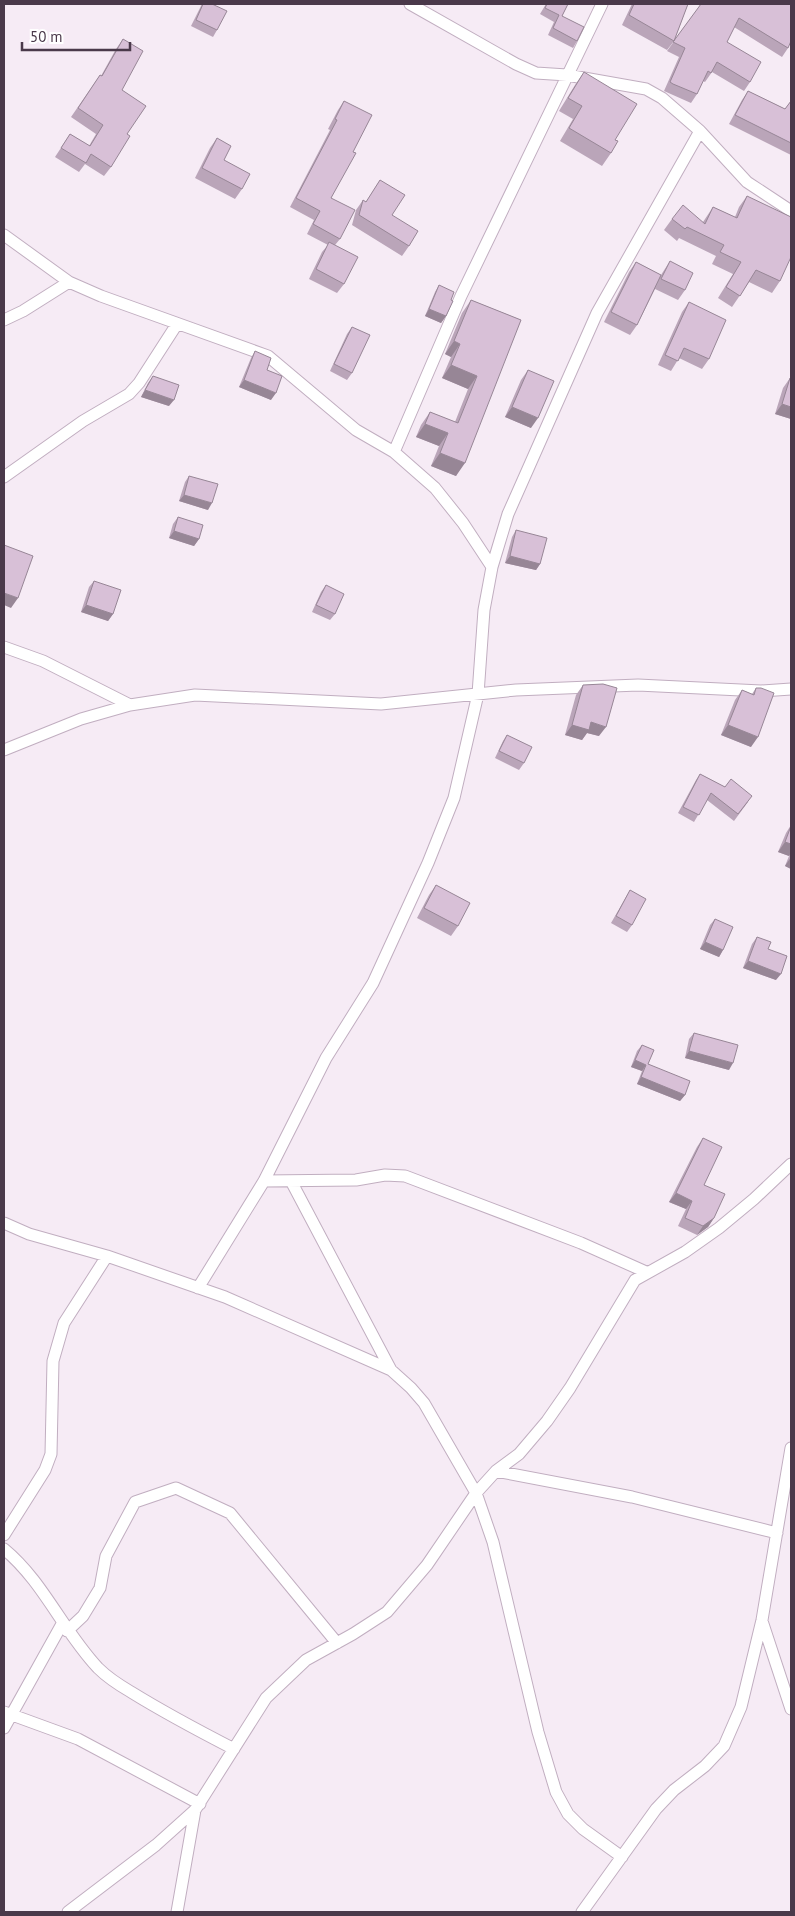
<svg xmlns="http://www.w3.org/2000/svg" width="795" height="1916" font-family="'PT Sans',sans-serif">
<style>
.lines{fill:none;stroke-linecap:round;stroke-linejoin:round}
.minor-casing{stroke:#c1aec0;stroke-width:13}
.minor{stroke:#fff;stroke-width:11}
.wall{fill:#baa5b9}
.shaded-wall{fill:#978696}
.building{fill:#d8c0d7;stroke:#978696}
</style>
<rect width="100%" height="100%" fill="#f6ebf5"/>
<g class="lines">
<defs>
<path id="minor" d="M410,4L516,64L536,73L567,75L646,89L662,98L700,131L747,182L791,211
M4,235L69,282L101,296L268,356L356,430L394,452L435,488L463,523L492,567
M4,320L23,311L69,282
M394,452L461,296L602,4
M4,477L83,421L129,394L139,383L177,324
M4,647L43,661L130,705
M4,750L81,719L130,705L195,695L381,704L516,690L638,685L761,691L791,689
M264,1181L356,1180L385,1175L405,1176L581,1243L646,1272
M291,1181L391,1370
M4,1223L29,1234L107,1256L225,1297L391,1370L411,1388L424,1403L476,1493L493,1542L538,1732L556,1792L568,1814L583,1829L622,1857
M198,1288L264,1181L326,1058L373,983L428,863L454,798L478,694L484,610L492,567L508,514L597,313L700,131
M496,1471L632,1497L777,1533
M4,1535L45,1470L51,1454L53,1361L64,1323L107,1256
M4,1549C43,1581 63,1631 98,1668C108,1678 119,1685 131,1692C165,1713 199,1731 234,1749
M762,1621L791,1709
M67,1631L83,1616L100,1588L106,1556L135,1502L176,1488L230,1513L337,1643
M4,1712L78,1739L200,1804
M4,1728L62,1624
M68,1912L156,1845L195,1810L266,1698L306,1660L353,1634L387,1612L427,1565L476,1493L496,1471L519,1454L547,1421L570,1388L635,1280L685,1252L719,1228L754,1199L791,1164
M177,1912L195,1810
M582,1912L656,1809L674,1790L705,1766L724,1746L741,1707L762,1620L791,1448"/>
</defs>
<!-- minor casing -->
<use href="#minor" class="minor-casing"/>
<!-- minor -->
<use href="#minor" class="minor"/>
</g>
<!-- wall -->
<path class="wall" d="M202,4H212L217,30L213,37L191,26Z
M546,4H568L562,16L577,41L573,48L548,35L554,22L540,14Z
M632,4H688L674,41L667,50L622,25Z
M701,4H791L788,48L782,57L734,27L727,42L750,82L744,91L712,72L705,82L703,81L697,94L691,103L664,91L679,57L667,51Z
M123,39L122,90L127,134L111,167L104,176L85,164L79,172L55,157L70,134L89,146L96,134L71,117L100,75L101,76L116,49Z
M584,72L615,140L611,153L602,166L560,141L573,119L559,111L575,85Z
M748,91L785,109L791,101V155L729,124L742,100Z
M344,101L353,152L331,198L340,239L335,245L344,284L337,293L309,279L322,252L328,245L307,234L314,220L290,207L330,130L328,129L338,110Z
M217,138L224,160L242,189L235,199L195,178L210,148Z
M380,180L392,215L409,246L402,256L352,225L356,210L363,200L366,202Z
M747,196L780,281L772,293L749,282L732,307L718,298L733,274L712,264L716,256L679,238L677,241L664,230L672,219L703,222L713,207L735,217L739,207Z
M670,261L685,290L678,300L655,289L637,325L630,335L604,322L629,272L636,262L661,275Z
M439,285L451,300L446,316L441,323L425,316L435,292Z
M471,300L521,320L456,476L431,466L439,446L416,437L421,425L430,412L455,422L468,389L442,378L451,357L445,354L462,313Z
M689,302L709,359L702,369L679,358L671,371L658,365L682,312Z
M352,327V373L347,380L330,371L347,334Z
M255,351L267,370L271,400L239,387L251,358Z
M528,370L531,428L505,417L521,380Z
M153,376L169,406L141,397L148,383Z
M790,378L791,419L775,414L783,388Z
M189,476L208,510L179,501L185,482Z
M178,517L199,539L194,546L169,538L173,524Z
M516,530L540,564L536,570L505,563L512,537Z
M94,581L113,614L108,621L81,612L89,587Z
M326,585L335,614L330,620L312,612L321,592Z
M583,685L599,736L587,733L582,740L565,735L576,695Z
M756,688L751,747L721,735L735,700L742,690L752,694Z
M507,735L524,763L519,770L495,758L503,741Z
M700,774L725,787L748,802L734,821L707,800L694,822L678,813L696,780Z
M791,825V869L785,866L789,856L778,852L786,833Z
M436,885L458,926L451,936L417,918L429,895Z
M630,890L632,925L627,932L611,923L626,897Z
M715,919L723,950L719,957L700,949L710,925Z
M757,937L768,949L776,980L743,968L752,944Z
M694,1033L729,1070L685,1058L689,1039Z
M642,1045L648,1064L685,1095L680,1101L637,1084L642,1071L631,1067L637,1051Z
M703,1138L704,1185L714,1218L708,1227L697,1235L678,1226L686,1209L669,1202L697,1147Z"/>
<!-- shaded-wall -->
<path class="shaded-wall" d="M429,309L446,316L441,323L425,316Z
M454,341L460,344L451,357L445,354Z
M451,365L477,376L468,389L442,378Z
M244,380L276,393L271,400L239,387Z
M145,390L174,400L169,406L141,397Z
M782,404L791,407V419L775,414Z
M512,407L538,418L531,428L505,417Z
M425,424L448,433L439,446L416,437Z
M440,453L465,463L456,476L431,466Z
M184,495L212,503L208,510L179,501Z
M174,531L199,539L194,546L169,538Z
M510,556L540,564L536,570L505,563Z
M4,593L18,598L11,608L4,605Z
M86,605L113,614L108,621L81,612Z
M591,722L606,727L599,736L587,733L582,740L565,735L572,725Z
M728,725L758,737L751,747L721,735Z
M785,842L791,844V853L789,856L778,852Z
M791,857V869L785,866Z
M705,942L723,950L719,957L700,949Z
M748,961L781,974L776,980L743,968Z
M689,1051L733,1063L729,1070L685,1058Z
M635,1060L646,1065L642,1071L631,1067Z
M641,1077L685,1095L680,1101L637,1084Z
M676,1193L692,1201L686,1209L669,1202Z
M714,1218L708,1227L697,1235L703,1226Z"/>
<!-- building -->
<path class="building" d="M203,4H212L227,11L217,30L196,20Z
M547,4H568L562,16L584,27L577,41L553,28L559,15L545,8Z
M634,4H688L674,41L629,15Z
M701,4H791V41L788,48L739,18L727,42L761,62L750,82L717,62L711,73L708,71L697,94L673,84L670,82L685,48L673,42Z
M123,39L143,51L122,90L146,106L127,134L130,136L111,167L91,154L86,163L61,148L70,134L90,146L103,125L78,108L100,75L102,76Z
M584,72L637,104L615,140L618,141L611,153L569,128L582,106L568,98Z
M748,91L785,109L791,101V143L735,115Z
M344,101L372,115L353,152L356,153L331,198L355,210L340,239L313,224L320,211L296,198L337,120L335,119Z
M217,138L231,146L224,160L250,174L242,189L202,168Z
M380,180L405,195L392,215L418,231L409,246L359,215L363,200L366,202Z
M747,196L791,217V257L780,281L756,270L740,296L726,287L741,262L720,252L724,245L687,227L685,229L672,219L683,205L705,224L713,207L737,218Z
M329,242L358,257L344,284L316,269Z
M670,261L693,273L685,290L661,279Z
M636,262L661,275L637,325L611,312Z
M439,285L454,292L451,300L453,301L446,316L429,309Z
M471,300L521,320L465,463L440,453L448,433L425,424L430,412L458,423L477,376L451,365L460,344L454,341Z
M689,302L726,320L709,359L684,348L678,361L665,355Z
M352,327L370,335L352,373L334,364Z
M255,351L271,358L267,370L282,376L276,393L244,380Z
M528,370L554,381L538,418L512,407Z
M153,376L179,385L174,400L145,390Z
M790,378H791V407L782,404Z
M189,476L218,484L212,503L184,495Z
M178,517L203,525L199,539L174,531Z
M516,530L547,538L540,564L510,556Z
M4,545L33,556L18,598L4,593Z
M94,581L121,590L113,614L86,605Z
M326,585L344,594L335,614L316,605Z
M603,684L617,688L606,727L591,722L589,730L572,725L583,685Z
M756,688H761L774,693L758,737L728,725L742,690L754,695Z
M507,735L532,747L524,763L499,751Z
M700,774L725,787L731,779L752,796L738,814L711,793L699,815L683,807Z
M791,826V844L785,842Z
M436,885L470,903L458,926L424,908Z
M630,890L646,899L632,925L616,916Z
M715,919L733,927L723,950L705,942Z
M757,937L771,942L768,949L787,956L781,974L748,961Z
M694,1033L738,1045L733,1063L689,1051Z
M642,1045L654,1050L648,1064L690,1081L685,1095L641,1077L646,1065L635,1060Z
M703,1138L722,1147L704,1185L725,1194L714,1218L703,1226L685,1218L692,1201L676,1193Z"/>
<!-- border -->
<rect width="795" height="1916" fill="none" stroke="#4a394a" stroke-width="10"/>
<!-- scale -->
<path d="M22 42v8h108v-8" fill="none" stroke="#4a394a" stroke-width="2.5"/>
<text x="30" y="42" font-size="15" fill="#4a394a" stroke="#ffffff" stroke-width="4" paint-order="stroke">50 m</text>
</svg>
